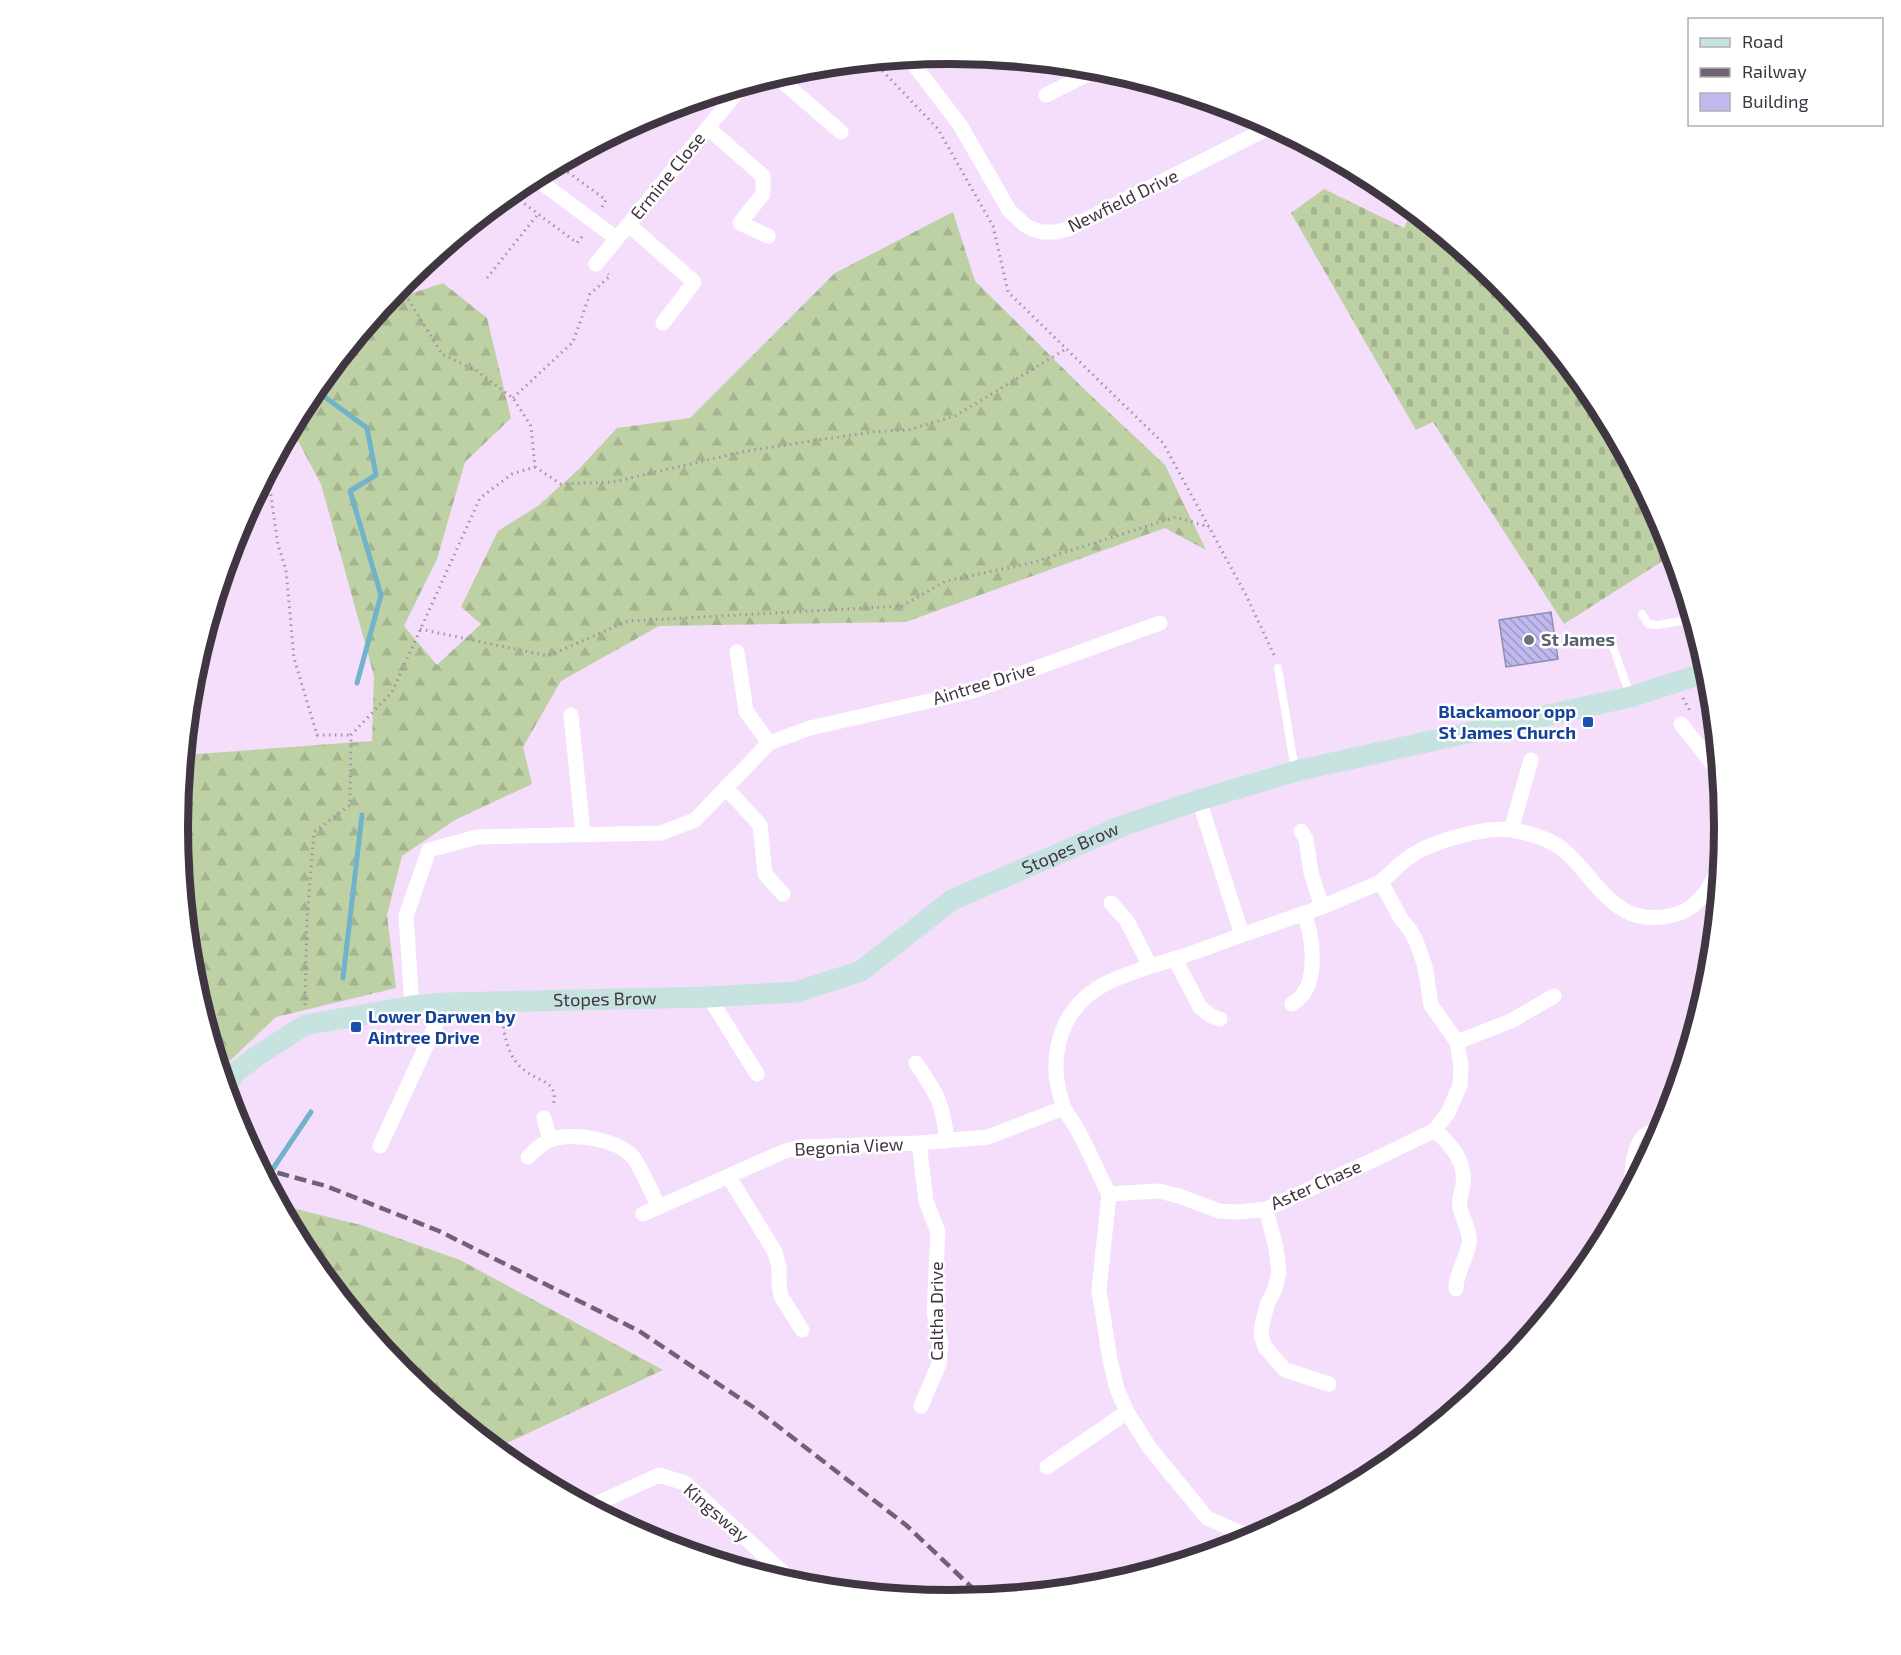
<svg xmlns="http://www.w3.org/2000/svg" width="1901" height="1655" font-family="'Exo 2',sans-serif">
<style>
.forest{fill:url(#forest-firs)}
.cemetery{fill:url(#cemetery-stones)}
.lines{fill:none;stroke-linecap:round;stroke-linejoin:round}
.stream{stroke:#71b3cb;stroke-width:5}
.building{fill:url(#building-back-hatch);stroke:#918dad;stroke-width:1.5}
.path{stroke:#a292a7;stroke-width:3;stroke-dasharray:1.5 4.5;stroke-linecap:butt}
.lane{stroke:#fff;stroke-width:8}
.street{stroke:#fff;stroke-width:15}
.secondary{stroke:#c7e3e0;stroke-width:21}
.rail{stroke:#6e6273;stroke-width:4.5;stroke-dasharray:12 6;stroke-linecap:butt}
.worship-dot{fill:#6b7280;stroke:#fff;stroke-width:2}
.transit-dot{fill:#1a4fb4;stroke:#fff;stroke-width:2}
.labels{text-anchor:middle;stroke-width:5;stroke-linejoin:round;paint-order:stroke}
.street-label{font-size:18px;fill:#3f3642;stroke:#fff}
.worship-label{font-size:18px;font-weight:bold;fill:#5b616d;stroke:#fff;text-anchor:start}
.transit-label{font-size:18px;font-weight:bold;fill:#164399;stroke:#fff;text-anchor:end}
.rim{fill:none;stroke:#3f3642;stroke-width:8}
</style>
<defs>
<pattern id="forest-firs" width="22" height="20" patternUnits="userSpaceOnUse" patternTransform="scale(1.5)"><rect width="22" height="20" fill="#bed1a4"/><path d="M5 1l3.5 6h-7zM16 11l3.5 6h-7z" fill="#a4b48e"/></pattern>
<pattern id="cemetery-stones" width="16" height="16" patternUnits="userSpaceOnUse" patternTransform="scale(1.5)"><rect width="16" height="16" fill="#bed1a4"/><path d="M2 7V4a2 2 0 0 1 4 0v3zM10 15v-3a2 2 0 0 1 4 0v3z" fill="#a4b48e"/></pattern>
<pattern id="building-back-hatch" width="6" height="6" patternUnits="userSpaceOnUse" patternTransform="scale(1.5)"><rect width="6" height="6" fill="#bfb9ef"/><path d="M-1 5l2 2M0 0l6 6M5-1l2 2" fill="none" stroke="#9d97c3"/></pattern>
</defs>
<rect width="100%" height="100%" fill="#f4defc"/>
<!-- forest -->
<path class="forest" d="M953,212L975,281L1082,387L1165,465L1206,550L1165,528L906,622L659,626L561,681L523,747L532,784L455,820L402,856L387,915L396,988L276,1017L220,1070L192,978L184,894L185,891L179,806L184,755L372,741L374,676L321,484L291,428L308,397L386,302L443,283L487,318L511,418L465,462L437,559L404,626L437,665L481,624L461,607L498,531L538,506L579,469L617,428L690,418L835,273Z
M279,1205L361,1225L460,1260L663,1370L494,1449L403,1374L307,1257Z"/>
<!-- cemetery -->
<path class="cemetery" d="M1324,189L1404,228L1412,211L1498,281L1594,398L1665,532L1672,555L1564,624L1433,422L1416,430L1291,213Z"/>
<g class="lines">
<!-- stream -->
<path class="stream" d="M314,389L367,428L376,475L350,491L381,595L357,683
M343,978L362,815
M266,1179L311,1112"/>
</g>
<!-- building -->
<path class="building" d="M1551,612L1558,659L1506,667L1499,620Z"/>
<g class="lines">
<!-- path -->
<path class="path" d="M874,62L938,129L993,226L1008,292L1163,443L1245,593L1275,657
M558,165L606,200L601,209
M510,193L577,243L584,234
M487,278L538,214
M513,398L573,342L590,294L610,276L608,274
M535,467L561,484L613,482L746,451L872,432L908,430L955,416L1066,349
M264,478L270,489L278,545L286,570L294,658L317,735H351
M420,629L548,656L628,621L902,606L946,581L1031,563L1176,517L1209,527
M1683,698L1690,711
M305,1005L307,920L314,832L350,805L351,735L392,692L480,498L512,474L535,467L531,426L513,398L477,371L442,354L400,286
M503,1021C504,1037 509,1058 523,1069C537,1082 560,1080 553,1106"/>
<!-- lane -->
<path class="lane" d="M1642,614L1648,624L1658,625L1692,619
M1610,638L1630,695
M1278,668L1295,770
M1629,1191C1627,1175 1629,1148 1640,1135C1646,1129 1659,1125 1666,1121"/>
<!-- street -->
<path class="street" d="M909,58L960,125L1009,210L1025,225L1032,229L1043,232H1055L1068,229L1272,126
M776,76L841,132
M1046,95L1098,69
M708,128L763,176V194L740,223L768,236
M534,177L616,238
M629,225L694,282L663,323
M596,264L742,86
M737,652L746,711L769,743
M571,715L583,834
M1681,724L1719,772
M726,788L760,825L765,874L783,894
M1511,830L1531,760
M1301,831L1306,839L1311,873L1322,907
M1381,882C1390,874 1398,865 1408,858C1429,842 1486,826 1512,830C1530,833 1553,840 1566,852C1587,871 1600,896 1624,910C1646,923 1683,919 1700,899C1710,889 1715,877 1720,864
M1111,903L1127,921L1150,966
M1175,959L1200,1007L1211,1016L1220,1019
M709,997L757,1074
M1292,1004C1296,1001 1300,998 1303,994C1318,975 1312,934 1304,913
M412,1006L406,916L429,850L477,837L661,833L695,820L769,743L810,728L973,691L1160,623
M1457,1042L1511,1021L1554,996
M916,1063C937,1094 943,1103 947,1141
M544,1118L550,1140
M1435,1130C1451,1145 1466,1161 1463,1185C1462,1193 1458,1200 1460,1208C1463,1220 1471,1232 1469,1244C1466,1260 1456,1272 1456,1289
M919,1143L926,1201L938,1232L934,1313L941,1343L939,1364L921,1406
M380,1146L446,1003
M528,1157C534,1151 542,1143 550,1140C572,1132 617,1139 633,1157C641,1167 652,1194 659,1207
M729,1177L775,1252L779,1267V1285L781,1296L802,1330
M1109,1194L1159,1191L1179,1196L1219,1211L1238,1212L1266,1209L1384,1155L1435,1130L1448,1113L1460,1085L1461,1066L1457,1042L1431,1005L1425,966L1416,941L1410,930L1401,919L1381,882L1322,907L1242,935
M1109,1194C1098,1173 1089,1150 1077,1129C1073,1121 1066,1114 1063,1105C1046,1057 1060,1005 1109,982C1130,972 1152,966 1174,959C1197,952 1219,943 1242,935L1199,800
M1109,1194L1099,1290L1110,1360L1117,1389L1127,1412L1149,1447L1207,1518L1250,1537L1255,1538
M1266,1209L1276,1248L1279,1271L1275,1289L1267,1305L1262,1325L1261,1335L1265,1347L1285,1370L1329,1384
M643,1214L785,1151L802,1147L919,1143L988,1137L1063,1108
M1047,1467L1127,1412
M589,1507L659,1475L685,1483L798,1586
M1229,1548L1237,1532"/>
<!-- secondary -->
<path class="secondary" id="s1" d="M225,1087L237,1071L257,1056L305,1025L412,1006L446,1003L709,997L796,992L861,971L952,900L1122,826L1199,800L1296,771L1630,697L1708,672"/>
<!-- rail -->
<path class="rail" d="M260,1168L326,1186L439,1231L639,1331L753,1407L906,1525L983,1598"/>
</g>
<!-- markers -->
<circle class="worship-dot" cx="1529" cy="640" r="6"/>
<g class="transit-dot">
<rect x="1582" y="716" width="12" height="12" rx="3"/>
<rect x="350" y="1021" width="12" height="12" rx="3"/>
</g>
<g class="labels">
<!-- street labels -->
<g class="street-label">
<text transform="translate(668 176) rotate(-51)" y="6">Ermine Close</text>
<text transform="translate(1123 201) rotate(-26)" y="6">Newfield Drive</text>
<text transform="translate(984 684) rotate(-17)" y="6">Aintree Drive</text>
<text dy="6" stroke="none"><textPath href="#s1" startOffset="908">Stopes Brow</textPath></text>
<text dy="6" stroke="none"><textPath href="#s1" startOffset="404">Stopes Brow</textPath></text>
<text transform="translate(849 1147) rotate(-3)" y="6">Begonia View</text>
<text transform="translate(1316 1185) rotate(-24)" y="6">Aster Chase</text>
<text transform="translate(937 1311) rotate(-90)" y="6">Caltha Drive</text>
<text transform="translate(716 1513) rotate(41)" y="6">Kingsway</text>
</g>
<!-- worship labels -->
<g class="worship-label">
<text x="1541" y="646">St James</text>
</g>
<!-- transit labels -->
<g class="transit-label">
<text x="1576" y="718">Blackamoor opp<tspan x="1576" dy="21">St James Church</tspan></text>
<text x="368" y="1023" text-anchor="start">Lower Darwen by<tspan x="368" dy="21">Aintree Drive</tspan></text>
</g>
</g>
<!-- crop -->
<path d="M0 0H1901V1655H0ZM188 827a763 763 0 1 1 1526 0a763 763 0 1 1-1526 0Z" fill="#fff" fill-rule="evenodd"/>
<path class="rim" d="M188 827a763 763 0 1 1 1526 0a763 763 0 1 1-1526 0Z"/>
<!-- legend -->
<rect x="1688" y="18" width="195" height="108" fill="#ffffff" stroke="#b2afb3" stroke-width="1.5"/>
<rect x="1700" y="38" width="30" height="9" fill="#c7e3e0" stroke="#b2afb3" stroke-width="1.5"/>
<text x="1742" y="48" font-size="18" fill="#3f3642">Road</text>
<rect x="1700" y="68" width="30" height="9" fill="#6e6273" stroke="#b2afb3" stroke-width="1.5"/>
<text x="1742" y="78" font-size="18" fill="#3f3642">Railway</text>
<rect x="1700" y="93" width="30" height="18" fill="#bfb9ef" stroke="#b2afb3" stroke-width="1.5"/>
<text x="1742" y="108" font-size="18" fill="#3f3642">Building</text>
</svg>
